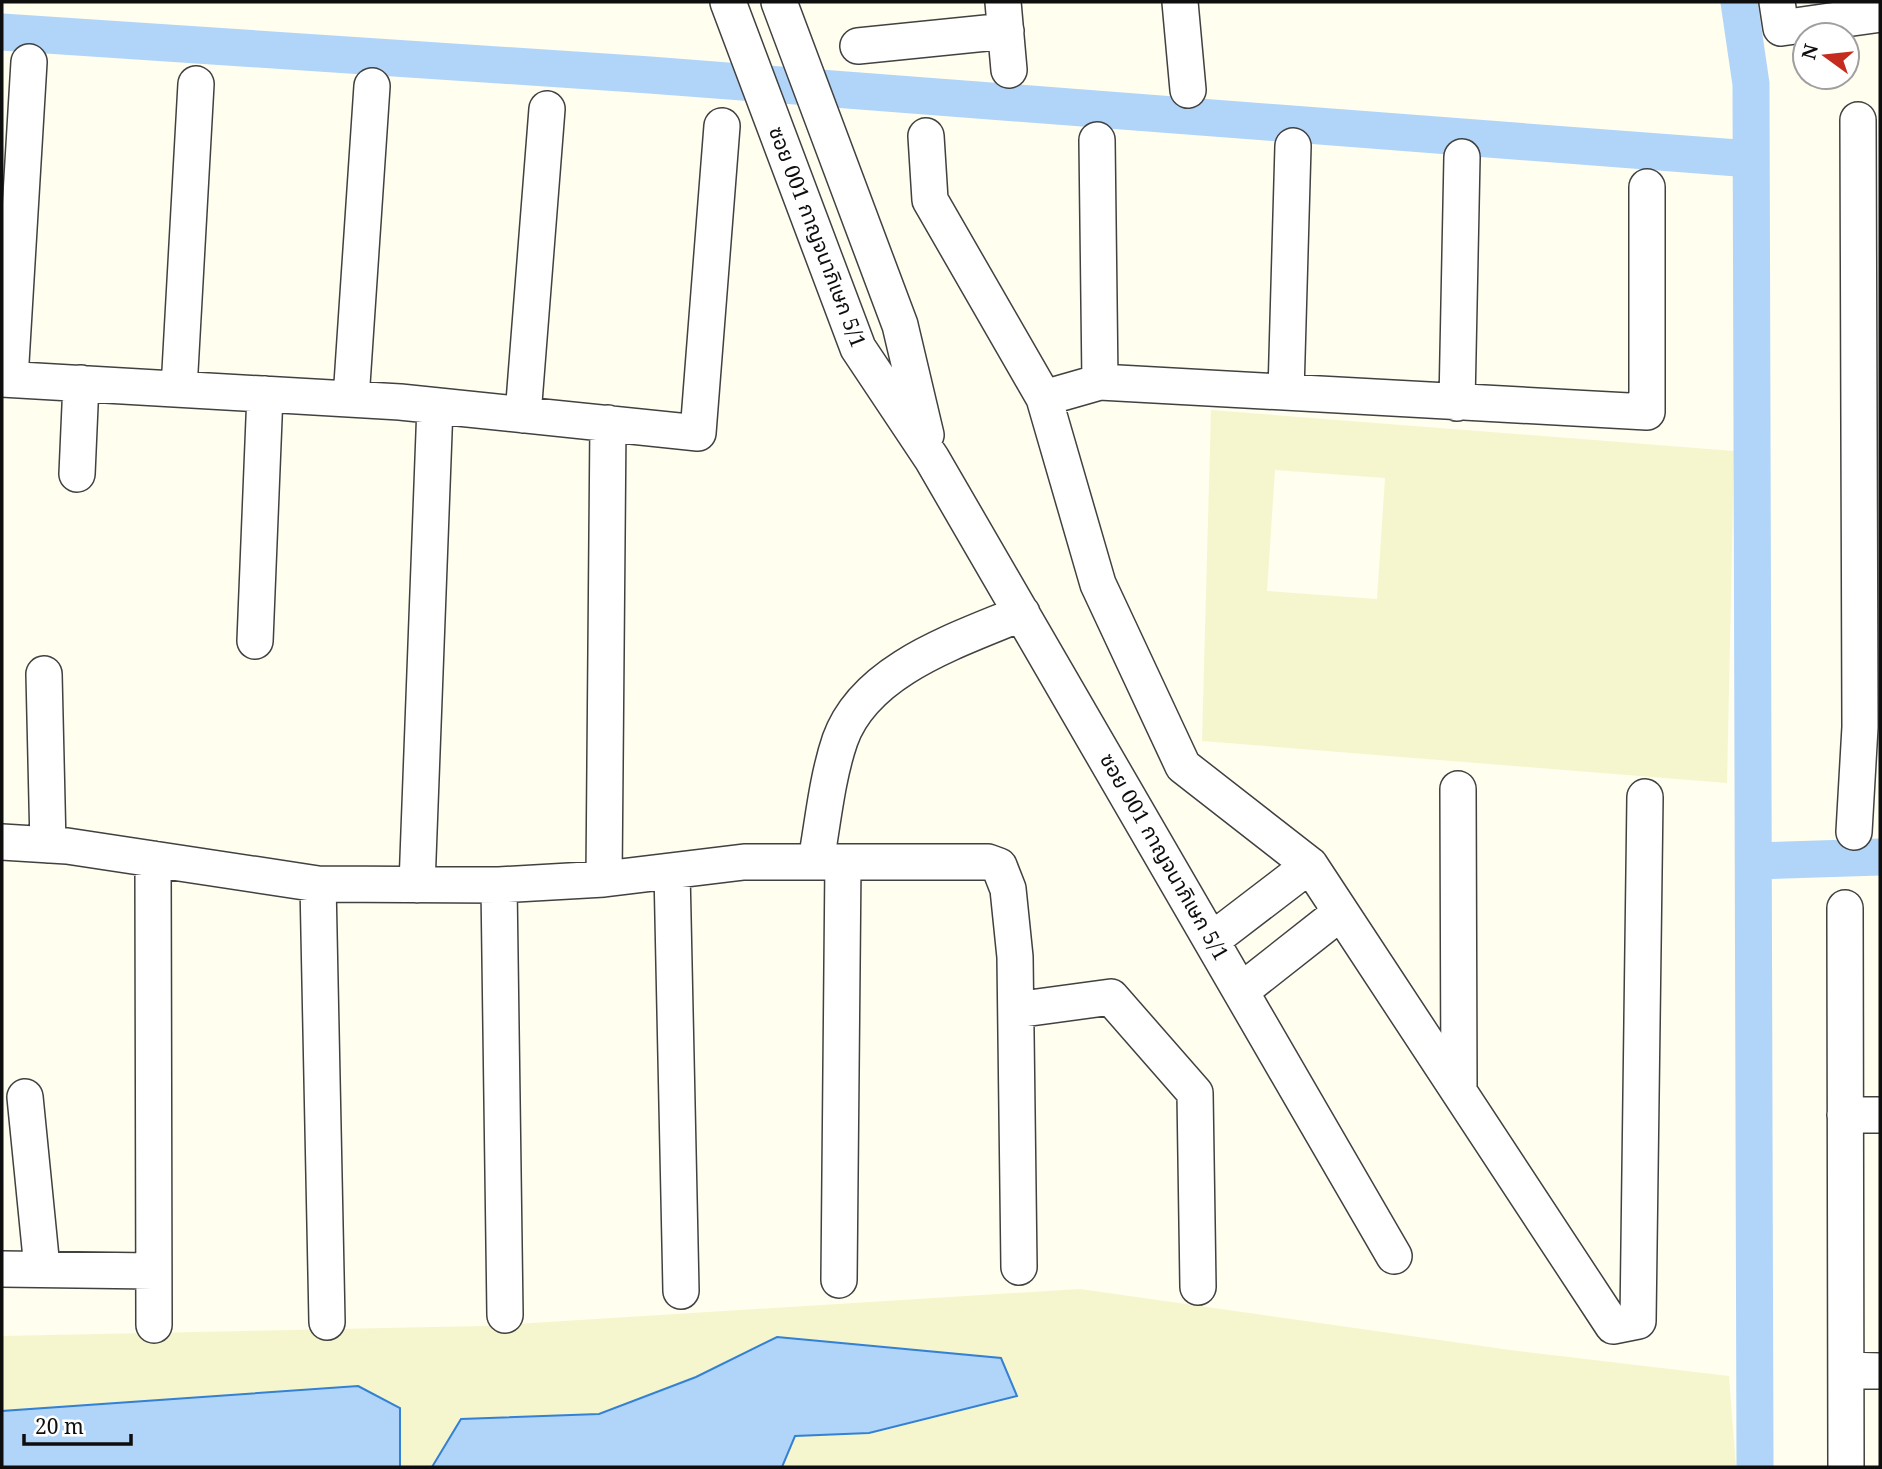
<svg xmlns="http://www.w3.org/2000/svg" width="1882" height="1469" font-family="'Noto Serif','Noto Sans Thai',serif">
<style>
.farmland{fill:#f5f6ce;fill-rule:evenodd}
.water{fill:#b1d5f9;stroke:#3481d4;stroke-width:2}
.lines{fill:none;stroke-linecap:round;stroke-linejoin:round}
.canal{stroke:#b1d5f9;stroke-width:37}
.minor-casing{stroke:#414141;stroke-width:38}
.minor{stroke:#fff;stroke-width:35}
.labels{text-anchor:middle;stroke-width:7;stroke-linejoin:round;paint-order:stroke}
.street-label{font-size:21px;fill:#0e0e0e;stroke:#fff}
</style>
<rect width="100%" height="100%" fill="#fffeef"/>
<!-- farmland -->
<path class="farmland" d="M1211,410L1734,451L1727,783L1202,741ZM1275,470L1385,478L1377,599L1267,591Z
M1080,1289L1510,1350L1729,1376L1736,1467H782L795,1436L869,1433L1017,1396L777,1337L696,1377L599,1414L461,1419L432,1467H400V1408L358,1386L2,1411V1336L482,1326Z"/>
<!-- water -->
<path class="water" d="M777,1337L1001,1358L1017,1396L869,1433L795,1436L782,1467H432L461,1419L599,1414L696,1377Z
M358,1386L400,1408V1467H2V1411Z"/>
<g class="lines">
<!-- canal -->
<path class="canal" d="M1739,2L1751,84L1755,1467
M2,32L650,75L1751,159
M1754,861L1880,857"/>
<defs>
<path id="minor" d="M728,2L858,348L932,459L1394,1256
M779,2L900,325L926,435
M1003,2L1009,70
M1180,2L1188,90
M1777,2L1781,28L1880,14
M858,46L1006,31
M926,136L930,200L1044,398L1098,584L1183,766L1310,865L1613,1326L1638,1321L1645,797
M1097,140L1100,382
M2,379L400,402L698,433L722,126
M10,379L29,62
M179,389L196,84
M1286,392L1293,146
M1044,398L1100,382L1647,412V187
M351,399L372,86
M1457,403L1462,157
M523,415L547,109
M77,474L81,383
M255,641L265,394
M44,674L48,845
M1458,789L1459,1089
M1854,832L1860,727L1858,120
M2,842L67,846L318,884L499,885L604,879L744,862H988L999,866L1008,889L1015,957L1019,1267
M153,859L154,1325
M816,861C823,822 827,778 840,740C865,669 958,640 1022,613
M672,871L681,1291
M604,879L608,423
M318,884L327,1322
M417,885L435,406
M499,885L505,1315
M1845,908L1846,1467
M1212,940L1310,865
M1241,991L1340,913
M1016,1010L1111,997L1195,1093L1198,1287
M25,1097L42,1268
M1845,1115H1880
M2,1269L153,1271
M839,1280L843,862
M1846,1370L1880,1371"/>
</defs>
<!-- minor casing -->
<use href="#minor" class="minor-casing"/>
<!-- minor -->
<use href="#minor" class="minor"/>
</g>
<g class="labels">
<!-- street labels -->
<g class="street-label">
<text transform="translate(817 237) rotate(69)" y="7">ซอย 001 กาญจนาภิเษก 5/1</text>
<text transform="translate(1164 857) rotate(60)" y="7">ซอย 001 กาญจนาภิเษก 5/1</text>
</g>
</g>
<!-- border -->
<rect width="1882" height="1469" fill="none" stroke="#0e0e0e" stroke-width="7"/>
<!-- north arrow -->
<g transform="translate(1826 56) rotate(285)"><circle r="33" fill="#ffffff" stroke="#9f9f9f" stroke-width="2"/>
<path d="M0-5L12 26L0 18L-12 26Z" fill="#c52b1f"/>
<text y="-10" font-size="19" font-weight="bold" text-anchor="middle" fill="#0e0e0e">N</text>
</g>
<!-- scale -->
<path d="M24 1434v10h107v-10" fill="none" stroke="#0e0e0e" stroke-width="3.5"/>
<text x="35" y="1434" font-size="21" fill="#0e0e0e" stroke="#ffffff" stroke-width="5" paint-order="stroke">20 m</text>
</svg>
